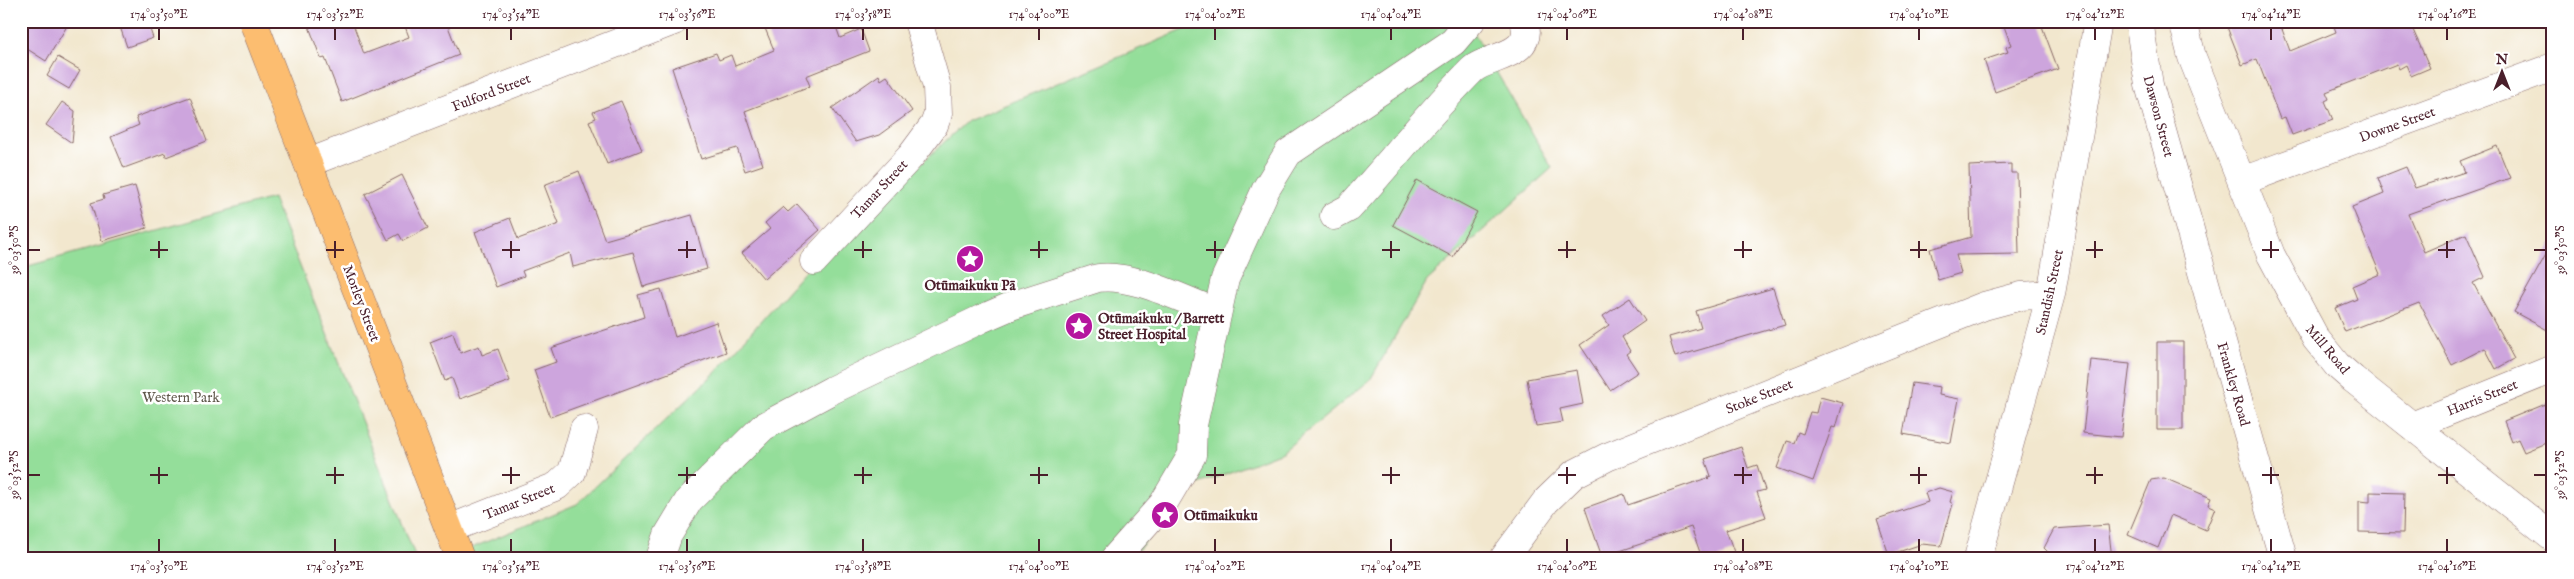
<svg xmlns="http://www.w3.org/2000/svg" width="2574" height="579" font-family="'IM FELL English',serif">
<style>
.green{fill:#94de9a;stroke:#6f7e62}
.building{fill:#cda5dd}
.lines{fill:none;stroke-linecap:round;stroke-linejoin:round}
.minor-casing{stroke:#856564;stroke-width:29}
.major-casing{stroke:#856564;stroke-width:29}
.minor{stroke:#fff;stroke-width:28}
.major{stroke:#fcbd6f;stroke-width:28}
.ticks{fill:none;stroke:#4a1f2b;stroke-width:2}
.labels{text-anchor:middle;stroke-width:5;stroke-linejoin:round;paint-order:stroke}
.street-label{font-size:14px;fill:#4a1f2b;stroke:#fff}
.poi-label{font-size:14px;font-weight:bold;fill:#4a1f2b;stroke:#fff;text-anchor:start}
.park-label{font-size:14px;fill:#60584c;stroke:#fff}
.neatline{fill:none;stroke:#4a1f2b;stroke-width:2}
.ticks-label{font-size:12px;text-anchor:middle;fill:#4a1f2b}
</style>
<rect width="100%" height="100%" fill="#fff"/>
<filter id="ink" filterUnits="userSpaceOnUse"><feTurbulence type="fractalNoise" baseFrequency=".02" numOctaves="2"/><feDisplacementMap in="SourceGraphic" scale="10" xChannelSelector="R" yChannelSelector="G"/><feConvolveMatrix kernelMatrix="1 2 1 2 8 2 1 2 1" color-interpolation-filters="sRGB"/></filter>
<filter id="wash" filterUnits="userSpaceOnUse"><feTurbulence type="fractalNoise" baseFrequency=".0096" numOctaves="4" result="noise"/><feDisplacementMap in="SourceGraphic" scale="20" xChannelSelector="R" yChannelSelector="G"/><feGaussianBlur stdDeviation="1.12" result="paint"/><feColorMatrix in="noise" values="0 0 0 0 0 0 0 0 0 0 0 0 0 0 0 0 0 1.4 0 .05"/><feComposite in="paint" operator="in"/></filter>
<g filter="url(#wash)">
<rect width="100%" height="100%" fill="#f2e7ce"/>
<!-- green -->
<path class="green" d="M1205,21H1467L1552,168L1427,281L1370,380L1282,452L1194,486L1131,558H465L462,552L577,504L717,371L807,269L967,121Z
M273,198L416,558H21V268Z"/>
<g id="blocks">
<!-- building -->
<path class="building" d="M21,21H70L46,61L21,45Z
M118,21H147L153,38L127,47Z
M307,21H352L364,54L409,37L403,21H446L459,55L342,102L325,58L321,59Z
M762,21H834L840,38L861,29L869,51L806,76L810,86L745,111L763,165L745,171L737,148L701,159L672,68L716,53L719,60L731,55L735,66L774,50Z
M2002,21H2040L2058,69L1995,92L1984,60L2008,52L2006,47L2011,45Z
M2241,21H2279L2290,51L2336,32L2332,21H2409L2430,68L2411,76L2406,65L2399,69L2397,64L2326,92L2329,99L2325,101L2333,120L2292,135L2285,117L2280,119L2257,59L2242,65L2227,27Z
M58,57L80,70L69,89L47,76Z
M879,75L881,80L887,76L912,111L879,135L856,142L832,108Z
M190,97L207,141L166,157L165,153L124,168L111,137L139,125L136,117Z
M621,101L642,150L607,164L589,121L596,118L593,112Z
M62,102L75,111L72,143L46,125Z
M2497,146L2510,178L2408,214L2424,252L2466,234L2485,277L2473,283L2514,359L2496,369L2485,348L2452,365L2419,303L2345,332L2335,308L2357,299L2352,286L2380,274L2352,207L2384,194L2378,178L2406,167L2415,188L2465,172L2460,161Z
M2011,164V173H2017L2019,254L1956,255L1961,273L1938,280L1930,249L1971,237L1969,166Z
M579,171L605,240L692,215L707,269L643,287L633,252L573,267L570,253L522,271L524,276L496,287L475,232L510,218L518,239L559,224L544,185Z
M402,175L428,228L403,241L399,234L388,240L365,194Z
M1417,180L1477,212L1453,257L1393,225Z
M135,186L147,228L102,241L91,203L104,199L103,195Z
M797,204L820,230L764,279L742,253L770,229L765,223L783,207L788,212Z
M2553,242V333L2514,312Z
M1773,288L1785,325L1675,357L1669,337L1701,328L1696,311Z
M661,289L675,337L716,322L726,352L550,417L534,370L556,362L551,348L644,317L638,295Z
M1630,298L1645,321L1622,337L1630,351L1626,354L1638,372L1610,390L1580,345L1609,325L1603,316Z
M453,333L460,353L479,346L482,355L498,349L510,381L460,399L452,378L445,381L430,342Z
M2157,342H2183V430H2157Z
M2091,360L2130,364L2121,437L2083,433Z
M1577,370L1583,404L1560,409L1563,422L1536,426L1527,379Z
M1912,383L1940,387L1939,395L1959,399L1951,443L1903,434Z
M1820,397L1843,403L1836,428L1832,427L1813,481L1777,468L1787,441L1794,443L1798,432L1803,434L1810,412L1816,413Z
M2548,403L2553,415V440L2524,452L2518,439L2512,442L2504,421Z
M1741,447L1748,468L1757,465L1765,490L1757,492L1766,517L1726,530L1734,552L1719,558H1702L1691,527L1602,557L1585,508L1624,494L1628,505L1707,478L1709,480L1708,477L1711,476L1705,459Z
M2164,478L2211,498L2208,505L2215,508L2206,530L2171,515L2158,548L2128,535L2151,480Z
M1939,488L1953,492L1950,502L1953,504L1941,546L1922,544L1889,555L1877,519L1928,502L1925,493Z
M2370,492L2404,493L2403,533L2359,532V501L2370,502Z
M2108,525L2112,558H2054L2044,548L2054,529Z"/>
</g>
</g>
<g filter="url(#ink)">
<use href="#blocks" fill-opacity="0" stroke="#856564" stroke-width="1"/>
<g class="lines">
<defs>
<path id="minor" d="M2139,21L2149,85L2283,558
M2183,21L2192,57L2271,255L2316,339L2337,365L2353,379L2553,538
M308,163L674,21
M2242,181L2553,67
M1334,216L1349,208C1390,163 1428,114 1472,70C1486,56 1536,57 1524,21
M814,261L911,156L934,125L938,114L937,87L918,21
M2412,426L2553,369
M449,529L557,486L572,472L584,429
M660,558L668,535L689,500L763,427L832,390L981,319L1011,306L1098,278C1133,273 1183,300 1216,312
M1115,558L1163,504L1192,455L1193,425L1225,279L1266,189L1288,153L1453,42L1471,21
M1504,558L1546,501L1574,474L1607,457L1984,306L2021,296L2051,294
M1978,558L2051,294L2098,21"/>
<path id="major" d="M253,21L460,558"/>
</defs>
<!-- minor casing -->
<use href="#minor" class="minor-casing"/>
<!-- major casing -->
<use href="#major" class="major-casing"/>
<!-- minor -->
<use href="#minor" class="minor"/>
<!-- major -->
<use href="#major" class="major"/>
</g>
</g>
<!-- ticks -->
<path class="ticks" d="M159,28V40M335,28V40M511,28V40M687,28V40M863,28V40M1039,28V40M1215,28V40M1391,28V40M1567,28V40M1743,28V40M1919,28V40M2095,28V40M2271,28V40M2447,28V40M159,241V258M335,241V258M511,241V258M687,241V258M863,241V258M1039,241V258M1215,241V258M1391,241V258M1567,241V258M1743,241V258M1919,241V258M2095,241V258M2271,241V258M2447,241V258M28,250H40M150,250H168M326,250H344M502,250H520M678,250H696M854,250H872M1030,250H1048M1206,250H1224M1382,250H1400M1558,250H1576M1734,250H1752M1910,250H1927M2086,250H2103M2262,250H2279M2438,250H2455M2534,250H2546M159,467V484M335,467V484M511,467V484M687,467V484M863,467V484M1039,467V484M1215,467V484M1391,467V484M1567,467V484M1743,467V484M1919,467V484M2095,467V484M2271,467V484M2447,467V484M28,475H40M150,475H168M326,475H344M502,475H520M678,475H696M854,475H872M1030,475H1048M1206,475H1224M1382,475H1400M1558,475H1576M1734,475H1752M1910,475H1927M2086,475H2103M2262,475H2279M2438,475H2455M2534,475H2546M159,539V552M335,539V552M511,539V552M687,539V552M863,539V552M1039,539V552M1215,539V552M1391,539V552M1567,539V552M1743,539V552M1919,539V552M2095,539V552M2271,539V552M2447,539V552"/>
<!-- icons -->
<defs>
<symbol id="sight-disc" viewBox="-11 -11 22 22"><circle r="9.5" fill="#b5179e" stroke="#fff"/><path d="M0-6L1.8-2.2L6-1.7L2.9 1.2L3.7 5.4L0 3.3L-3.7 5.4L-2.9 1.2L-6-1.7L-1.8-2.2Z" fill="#fff"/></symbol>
</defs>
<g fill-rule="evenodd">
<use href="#sight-disc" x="954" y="243" width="32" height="32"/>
<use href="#sight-disc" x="1063" y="310" width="32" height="32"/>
<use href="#sight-disc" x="1149" y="499" width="32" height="32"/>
</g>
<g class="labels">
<!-- street labels -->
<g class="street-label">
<text transform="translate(491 92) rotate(-21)" y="5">Fulford Street</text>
<text transform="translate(2159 116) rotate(75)" y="5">Dawson Street</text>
<text transform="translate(2397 124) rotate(-20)" y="5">Downe Street</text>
<text transform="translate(879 189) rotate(-47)" y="5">Tamar Street</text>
<text transform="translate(2049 292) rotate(-78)" y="5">Standish Street</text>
<text transform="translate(362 303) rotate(69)" y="5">Morley Street</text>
<text transform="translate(2328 349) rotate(50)" y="5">Mill Road</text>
<text transform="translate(2234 384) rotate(74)" y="5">Frankley Road</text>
<text transform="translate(1759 396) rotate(-22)" y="5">Stoke Street</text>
<text transform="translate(2482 397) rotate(-22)" y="5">Harris Street</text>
<text transform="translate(519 501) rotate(-22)" y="5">Tamar Street</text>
</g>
<!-- poi labels -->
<g class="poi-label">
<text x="970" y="290" text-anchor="middle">Otūmaikuku Pā</text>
<text x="1098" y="323">Otūmaikuku / Barrett<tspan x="1098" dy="16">Street Hospital</tspan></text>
<text x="1184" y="520">Otūmaikuku</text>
</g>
<!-- park labels -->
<g class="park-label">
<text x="181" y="402">Western Park</text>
</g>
</g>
<!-- margin -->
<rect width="2574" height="579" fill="none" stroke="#fff" stroke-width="55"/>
<!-- north arrow -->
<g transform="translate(2502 72)" stroke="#ffffff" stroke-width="4" paint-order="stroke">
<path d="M0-4L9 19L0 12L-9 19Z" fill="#4a1f2b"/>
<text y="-8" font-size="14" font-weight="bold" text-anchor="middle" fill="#4a1f2b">N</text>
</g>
<rect x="28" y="28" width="2518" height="524" class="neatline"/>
<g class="ticks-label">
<text x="159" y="18">174°03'50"E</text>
<text x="335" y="18">174°03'52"E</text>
<text x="511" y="18">174°03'54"E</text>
<text x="687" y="18">174°03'56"E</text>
<text x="863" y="18">174°03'58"E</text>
<text x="1039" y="18">174°04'00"E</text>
<text x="1215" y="18">174°04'02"E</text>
<text x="1391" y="18">174°04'04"E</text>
<text x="1567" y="18">174°04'06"E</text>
<text x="1743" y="18">174°04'08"E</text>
<text x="1919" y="18">174°04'10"E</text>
<text x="2095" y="18">174°04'12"E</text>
<text x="2271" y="18">174°04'14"E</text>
<text x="2447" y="18">174°04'16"E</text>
<text transform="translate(14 250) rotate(-90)" y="4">39°03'50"S</text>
<text transform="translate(2560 250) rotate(-90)" y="4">39°03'50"S</text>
<text transform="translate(14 475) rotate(-90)" y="4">39°03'52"S</text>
<text transform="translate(2560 475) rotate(-90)" y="4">39°03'52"S</text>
<text x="159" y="570">174°03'50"E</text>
<text x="335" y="570">174°03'52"E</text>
<text x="511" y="570">174°03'54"E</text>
<text x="687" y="570">174°03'56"E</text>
<text x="863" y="570">174°03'58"E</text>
<text x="1039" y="570">174°04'00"E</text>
<text x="1215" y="570">174°04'02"E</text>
<text x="1391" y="570">174°04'04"E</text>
<text x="1567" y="570">174°04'06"E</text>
<text x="1743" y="570">174°04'08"E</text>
<text x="1919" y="570">174°04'10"E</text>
<text x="2095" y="570">174°04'12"E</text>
<text x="2271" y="570">174°04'14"E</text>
<text x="2447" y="570">174°04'16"E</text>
</g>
</svg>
